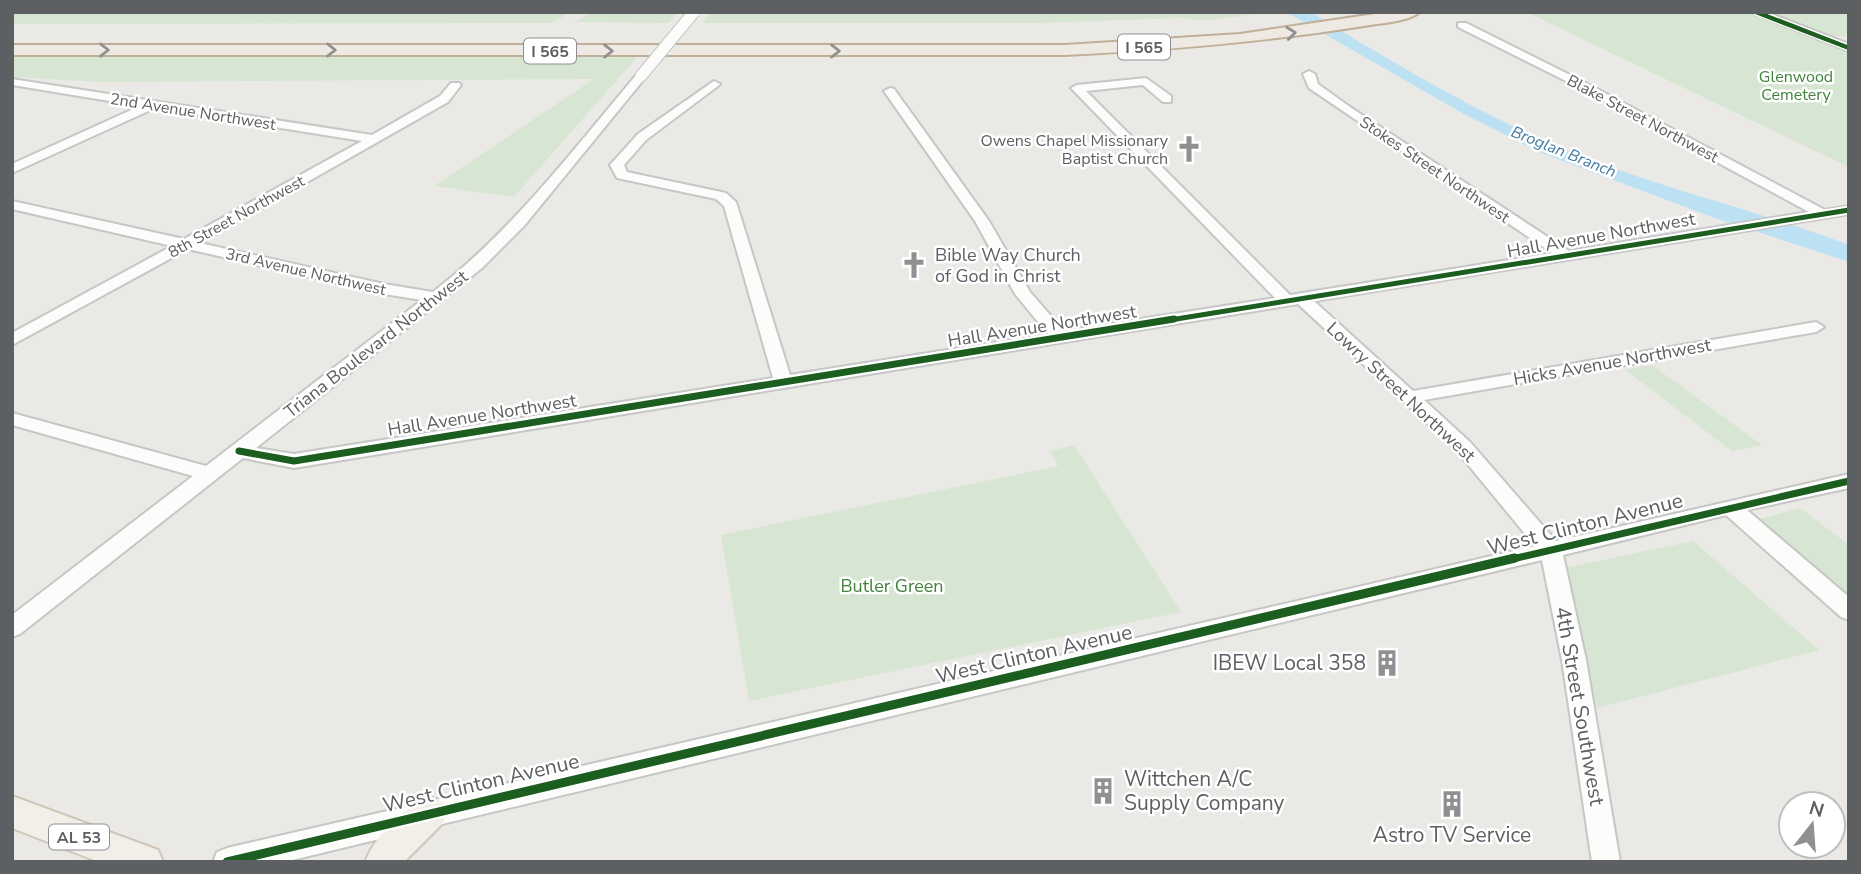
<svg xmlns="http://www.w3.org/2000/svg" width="1861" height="874" font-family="'Nunito Sans',sans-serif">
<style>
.green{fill:#d6e6d2}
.water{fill:#bce1f3}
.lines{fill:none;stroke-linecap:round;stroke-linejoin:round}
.minor-casing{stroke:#c5c6c6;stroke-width:4}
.major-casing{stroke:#d1c6b6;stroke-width:4}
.highway-casing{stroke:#c0af96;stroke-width:4}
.minor{fill:#fcfcfb;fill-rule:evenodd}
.major{fill:#f2efe8;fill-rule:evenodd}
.highway{fill:#eee9e2;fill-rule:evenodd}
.minor-bridge-casing{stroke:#c5c6c6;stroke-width:13;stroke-linecap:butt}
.minor-bridge{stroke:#fcfcfb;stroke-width:11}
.cycleway-far3-casing{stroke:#fff;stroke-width:7}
.cycleway-far2-casing{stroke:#fff;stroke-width:9}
.cycleway-far1-casing{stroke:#fff;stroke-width:11}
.cycleway-casing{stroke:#fff;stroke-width:13}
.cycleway-far3{stroke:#1b5e20;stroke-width:4.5}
.cycleway-far2{stroke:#1b5e20;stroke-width:5}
.cycleway-far1{stroke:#1b5e20;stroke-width:7}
.cycleway{stroke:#1b5e20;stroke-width:9}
.oneway{stroke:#8f908f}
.labels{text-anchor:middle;stroke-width:5;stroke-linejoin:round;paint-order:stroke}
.shield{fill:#fff;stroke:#8d9092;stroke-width:2}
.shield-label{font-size:16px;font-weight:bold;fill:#5c6063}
.far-park-label{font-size:16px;fill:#3f823b;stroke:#fff}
.far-street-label{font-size:16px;fill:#5c6063;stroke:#fff}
.far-poi-label{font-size:16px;fill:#5c6063;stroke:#fff;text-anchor:end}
.far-water-label{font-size:16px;font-style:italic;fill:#447aa1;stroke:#fff}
.street-label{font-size:18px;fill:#5c6063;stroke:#fff}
.poi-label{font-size:18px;fill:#5c6063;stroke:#fff;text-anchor:start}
.park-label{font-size:18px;fill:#3f823b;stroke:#fff}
.near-street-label{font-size:21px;fill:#5c6063;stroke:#fff}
.near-poi-label{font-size:21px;fill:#5c6063;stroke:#fff;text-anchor:end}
</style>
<rect width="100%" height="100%" fill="#ebe9e6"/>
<!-- green -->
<path class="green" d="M12,12H570L552,23L57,24H12Z
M591,12H677L669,23L575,22Z
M711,12H1275L1200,21L1183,18L1037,23H703Z
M1526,12H1748L1849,51V167Z
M1768,12H1849V37L1822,35Z
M638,56L514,197L434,186L594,79L102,82L12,77V57Z
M1652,365L1762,445L1732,451L1625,370Z
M1074,445L1181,612L749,701L721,535L1058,466L1050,451Z
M1800,508L1849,545V603L1748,522Z
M1693,541L1819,650L1597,708L1560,569Z"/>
<!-- water -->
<path class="water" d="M1286,12H1310C1404,69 1498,126 1602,164C1683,194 1768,214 1849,245V262L1712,217L1539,152L1464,114Z"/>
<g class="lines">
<defs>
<path id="minor" d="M1751,12H1766L1849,44V51Z
M1458,23H1466L1582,81L1825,210L1849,206V214L1314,301L1413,391L1816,322L1824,327L1816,332L1424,400L1470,442L1556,541L1849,474V488L1747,510L1849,597V620L1841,617L1726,515L1563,555L1586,660L1620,862H1592L1562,660L1542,560L284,862H213L217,852L227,848L1535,546L1456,450L1298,304L294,468L243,458L20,634L12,637V615L193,476L12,425V413L206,466L422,300L384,294L188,249L12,345V333L172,246L12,209V201L184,239L362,141L155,108L12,173V164L140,106L12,85V79L372,135L440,96L451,83H459L461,85L448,102L200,243L384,284L433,292C513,230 573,150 637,74H645V78L524,226L482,268L256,448L294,454L773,378L724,206L716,199L617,178L610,165L638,134L714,81L720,84L718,86L646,140L624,165L627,172L726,193L736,202L790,375L1048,334L1015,294L975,221L884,91L890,88L894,89L989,221L1030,292L1064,331L1275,298L1073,90L1071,88L1077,85L1146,78L1171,96V102H1163L1143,85L1086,91L1290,295L1552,253L1309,88L1303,74L1309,71L1315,74L1318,84L1350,107L1569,251L1809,212L1574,85L1458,27Z"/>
<path id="major" d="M12,796L158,850L163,862H99L12,828Z
M430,797L442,802L448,813L442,824L404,862H365C376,835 403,807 430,797Z"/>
<path id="highway" d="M1388,12H1420C1408,22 1379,23 1364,26C1264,42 1165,50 1065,55H12V45H1065L1240,34Z"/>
</defs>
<!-- minor casing -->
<use href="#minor" class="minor-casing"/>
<!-- major casing -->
<use href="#major" class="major-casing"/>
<!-- highway casing -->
<use href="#highway" class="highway-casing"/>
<!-- minor -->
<use href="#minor" class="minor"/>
<!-- major -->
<use href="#major" class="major"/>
<!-- highway -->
<use href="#highway" class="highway"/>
<defs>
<path id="minor-bridge" d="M641,76L694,12"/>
</defs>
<!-- minor-bridge casing -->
<use href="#minor-bridge" class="minor-bridge-casing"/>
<!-- minor-bridge -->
<use href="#minor-bridge" class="minor-bridge"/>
<defs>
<path id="cycleway-far3" d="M1756,12L1849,48"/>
<path id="cycleway-far2" d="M1164,321L1849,210"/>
<path id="cycleway-far1" d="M239,451L294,461L1174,319
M1508,560L1849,481"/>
<path id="cycleway" d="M227,862L1515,558"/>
</defs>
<!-- cycleway-far3 casing -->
<use href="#cycleway-far3" class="cycleway-far3-casing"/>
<!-- cycleway-far2 casing -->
<use href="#cycleway-far2" class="cycleway-far2-casing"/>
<!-- cycleway-far1 casing -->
<use href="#cycleway-far1" class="cycleway-far1-casing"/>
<!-- cycleway casing -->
<use href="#cycleway" class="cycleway-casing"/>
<!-- cycleway-far3 -->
<use href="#cycleway-far3" class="cycleway-far3"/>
<!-- cycleway-far2 -->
<use href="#cycleway-far2" class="cycleway-far2"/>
<!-- cycleway-far1 -->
<use href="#cycleway-far1" class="cycleway-far1"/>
<!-- cycleway -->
<use href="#cycleway" class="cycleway"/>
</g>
<!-- one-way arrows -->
<defs><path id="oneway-chevron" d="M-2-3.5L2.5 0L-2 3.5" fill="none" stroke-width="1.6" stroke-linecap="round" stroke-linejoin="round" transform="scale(1.75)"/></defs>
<g class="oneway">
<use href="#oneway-chevron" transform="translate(1291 33) rotate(-7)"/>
<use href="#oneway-chevron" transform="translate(104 50)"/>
<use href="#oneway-chevron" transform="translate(331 50)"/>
<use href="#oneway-chevron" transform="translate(608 51)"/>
<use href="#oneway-chevron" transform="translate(835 51)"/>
</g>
<!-- icons -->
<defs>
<symbol id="church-bare" viewBox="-9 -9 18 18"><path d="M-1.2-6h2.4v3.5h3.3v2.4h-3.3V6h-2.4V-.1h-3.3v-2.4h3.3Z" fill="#8e9091" stroke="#fff" stroke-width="2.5" paint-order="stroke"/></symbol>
<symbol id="building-bare" viewBox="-9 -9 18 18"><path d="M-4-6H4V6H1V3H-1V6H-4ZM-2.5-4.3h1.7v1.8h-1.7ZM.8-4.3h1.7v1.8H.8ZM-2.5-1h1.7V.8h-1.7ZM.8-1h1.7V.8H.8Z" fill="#8e9091" stroke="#fff" stroke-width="2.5" paint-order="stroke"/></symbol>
</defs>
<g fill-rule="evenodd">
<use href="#church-bare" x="1170" y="130" width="38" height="38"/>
<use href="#church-bare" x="895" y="246" width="38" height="38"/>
<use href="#building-bare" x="1368" y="644" width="38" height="38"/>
<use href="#building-bare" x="1084" y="772" width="38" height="38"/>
<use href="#building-bare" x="1433" y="785" width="38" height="38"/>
</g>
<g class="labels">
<!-- shield labels -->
<g class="shield">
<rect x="1118" y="34.5" width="52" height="25" rx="5"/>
<rect x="524" y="38.5" width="52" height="25" rx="5"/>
<rect x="49" y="824.5" width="60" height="25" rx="5"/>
</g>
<g class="shield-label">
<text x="1144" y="53">I 565</text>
<text x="550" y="57">I 565</text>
<text x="79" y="843">AL 53</text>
</g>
<!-- far-park labels -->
<g class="far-park-label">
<text x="1796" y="82">Glenwood<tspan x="1796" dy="18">Cemetery</tspan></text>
</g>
<!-- far-street labels -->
<g class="far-street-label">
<text transform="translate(193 111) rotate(9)" y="6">2nd Avenue Northwest</text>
<text transform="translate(1643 118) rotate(28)" y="6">Blake Street Northwest</text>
<text transform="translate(1435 169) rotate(34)" y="6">Stokes Street Northwest</text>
<text transform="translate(236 216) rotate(-29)" y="6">8th Street Northwest</text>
<text transform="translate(306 271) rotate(13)" y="6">3rd Avenue Northwest</text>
</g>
<!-- far-poi labels -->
<g class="far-poi-label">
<text x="1168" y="146">Owens Chapel Missionary<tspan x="1168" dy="18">Baptist Church</tspan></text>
</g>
<!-- far-water labels -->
<g class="far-water-label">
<text transform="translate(1564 151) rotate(22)" y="6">Broglan Branch</text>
</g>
<!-- street labels -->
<g class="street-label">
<text transform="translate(1601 235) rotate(-10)" y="6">Hall Avenue Northwest</text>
<text transform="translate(1042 326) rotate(-9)" y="6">Hall Avenue Northwest</text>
<text transform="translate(376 344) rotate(-38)" y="6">Triana Boulevard Northwest</text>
<text transform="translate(1612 362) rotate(-10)" y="6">Hicks Avenue Northwest</text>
<text transform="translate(1401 392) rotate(43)" y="6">Lowry Street Northwest</text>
<text transform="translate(482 415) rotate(-9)" y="6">Hall Avenue Northwest</text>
</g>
<!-- poi labels -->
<g class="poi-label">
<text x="935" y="261">Bible Way Church<tspan x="935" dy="21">of God in Christ</tspan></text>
</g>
<!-- park labels -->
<g class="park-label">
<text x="892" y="592">Butler Green</text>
</g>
<!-- near-street labels -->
<g class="near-street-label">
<text transform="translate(1585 524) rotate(-14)" y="7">West Clinton Avenue</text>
<text transform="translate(1034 654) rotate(-13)" y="7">West Clinton Avenue</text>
<text transform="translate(1580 706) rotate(80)" y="7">4th Street Southwest</text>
<text transform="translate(481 783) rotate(-13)" y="7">West Clinton Avenue</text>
</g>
<!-- near-poi labels -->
<g class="near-poi-label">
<text x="1366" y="670">IBEW Local 358</text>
<text x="1124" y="786" text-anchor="start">Wittchen A/C<tspan x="1124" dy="24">Supply Company</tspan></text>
<text x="1452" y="842" text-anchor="middle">Astro TV Service</text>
</g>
</g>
<!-- border -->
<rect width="1861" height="874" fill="none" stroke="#5c6063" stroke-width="28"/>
<!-- north arrow -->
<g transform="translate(1812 825) rotate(17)"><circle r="33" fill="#ffffff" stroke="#bebfc1" stroke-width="2"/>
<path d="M0-5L12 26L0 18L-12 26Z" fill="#8e9091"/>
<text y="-10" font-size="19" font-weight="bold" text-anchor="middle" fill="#5c6063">N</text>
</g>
</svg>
